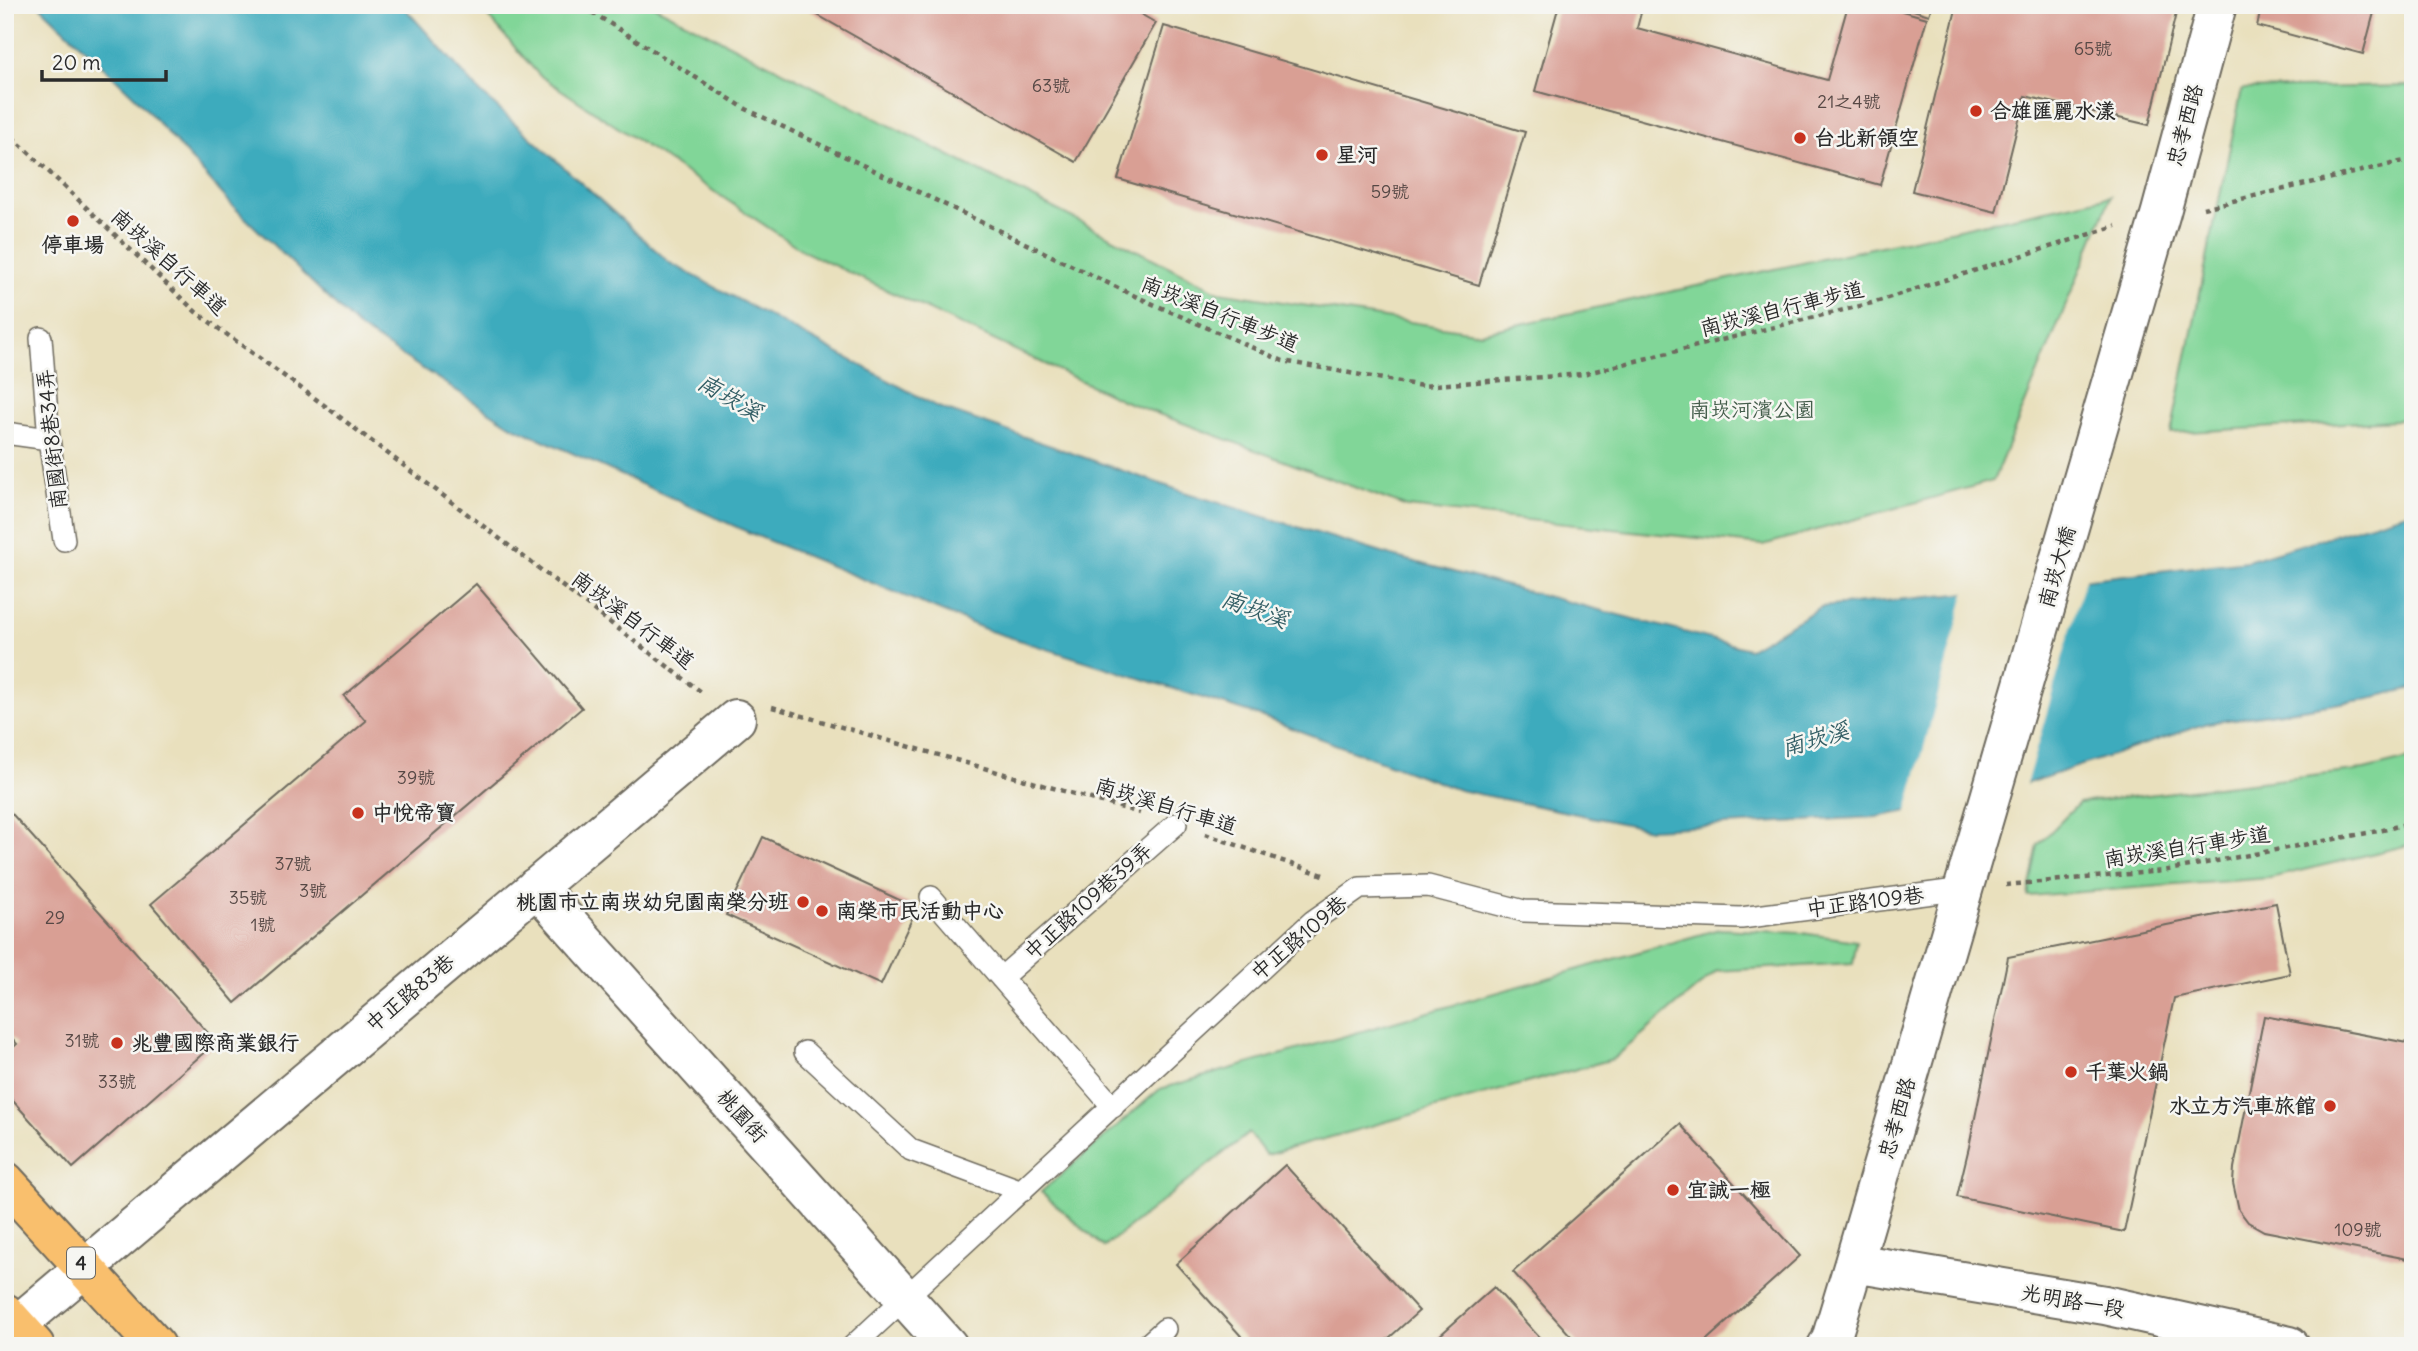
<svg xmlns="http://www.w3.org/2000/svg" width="2418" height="1351" font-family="Delius,'LXGW WenKai TC',sans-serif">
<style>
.green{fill:#81d698;stroke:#568062;stroke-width:2}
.water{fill:#3eabbd;stroke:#346b74;stroke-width:2}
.pier{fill:#e9e0bd}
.building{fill:#d99f94}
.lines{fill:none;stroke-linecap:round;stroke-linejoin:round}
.lane-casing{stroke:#6e6a5e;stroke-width:24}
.street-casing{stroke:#6e6a5e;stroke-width:42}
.primary-casing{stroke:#6e6a5e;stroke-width:42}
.path{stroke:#6e6a5e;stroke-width:4.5;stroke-dasharray:5 5;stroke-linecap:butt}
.lane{stroke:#fff;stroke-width:21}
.street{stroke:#fff;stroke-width:38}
.primary{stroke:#f9bf6d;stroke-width:38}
.poi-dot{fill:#c8321e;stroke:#f6f6f2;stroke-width:2.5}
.labels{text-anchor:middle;stroke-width:5;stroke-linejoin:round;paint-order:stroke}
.number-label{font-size:18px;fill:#564845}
.shield{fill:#f6f6f2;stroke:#686867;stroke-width:2}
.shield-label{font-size:19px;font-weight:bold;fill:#2b2b2b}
.poi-label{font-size:21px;font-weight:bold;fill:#2b2b2b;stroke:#f6f6f2;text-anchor:start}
.street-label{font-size:21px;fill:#2b2b2b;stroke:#f6f6f2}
.park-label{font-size:21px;fill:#455e4c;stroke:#f6f6f2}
.water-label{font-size:23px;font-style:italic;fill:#335e65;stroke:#f6f6f2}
</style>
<rect width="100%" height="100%" fill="#f6f6f2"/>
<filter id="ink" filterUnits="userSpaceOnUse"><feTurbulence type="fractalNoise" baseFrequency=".0143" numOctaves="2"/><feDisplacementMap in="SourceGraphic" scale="14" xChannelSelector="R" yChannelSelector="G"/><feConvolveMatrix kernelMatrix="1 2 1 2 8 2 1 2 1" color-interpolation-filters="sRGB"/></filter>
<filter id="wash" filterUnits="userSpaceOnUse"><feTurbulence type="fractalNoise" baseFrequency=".00686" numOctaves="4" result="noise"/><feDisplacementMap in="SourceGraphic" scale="28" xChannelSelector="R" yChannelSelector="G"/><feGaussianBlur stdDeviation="1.57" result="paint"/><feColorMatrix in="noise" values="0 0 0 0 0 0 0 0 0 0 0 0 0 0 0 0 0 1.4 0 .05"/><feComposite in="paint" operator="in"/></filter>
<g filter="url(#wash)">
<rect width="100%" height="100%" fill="#e9e0bd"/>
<!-- green -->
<path class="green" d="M478,5H652L1219,292L1480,333L2111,196L1993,481L1763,545L1407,507L1124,401L805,252L539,75Z
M2413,86V419L2171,433L2242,89Z
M2413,758V844L2270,878L2028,896L2038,845L2079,803L2364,770Z
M1719,929L1802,933L1857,941L1853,963L1717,971L1613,1059L1266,1155L1249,1133L1104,1247L1041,1192L1160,1089Z"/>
<!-- water -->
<path class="water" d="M39,5H402L481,93L670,263L938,407L1187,493L1392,556L1749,649L1821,607L1949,595L2247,561L2413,511V688L2361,700L2208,723L1992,795L1877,817L1650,829L1459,790L1254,714L990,631L750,533L512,426L359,328L232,205L137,99Z"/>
<!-- pier -->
<path class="pier" d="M2086,576L2025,788L1992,798L1906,815L1966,590Z"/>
<g id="blocks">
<!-- building -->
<path class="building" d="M800,5H1125L1156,23L1076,162Z
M1559,5H1643L1637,28L1827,80L1848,5H1881L1927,18L1880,185L1535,91Z
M1897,5H1932L1929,15Z
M1957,5H2178L2149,125L2025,96L1996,212L1912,191Z
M2262,5H2376L2363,54L2257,26Z
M1164,26L1525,132L1479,285L1118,179Z
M476,584L582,708L235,1003L151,904L366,721L344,696Z
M5,806L216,1042L73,1168L5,1092V1055L17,1044L5,1030Z
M763,837L917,908L881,985L726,915Z
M2276,903L2290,974L2174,998L2124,1232L1957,1197L1969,1147L2008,957Z
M2264,1016L2408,1043L2413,1024V1260L2264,1231L2248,1222L2239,1210L2233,1183L2234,1168Z
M1680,1124L1800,1256L1700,1346H1580L1513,1272Z
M1285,1165L1419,1311L1380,1346H1250L1176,1264Z
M1494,1287L1547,1346H1428Z"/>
</g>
</g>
<g filter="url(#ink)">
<use href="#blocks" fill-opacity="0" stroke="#6e6a5e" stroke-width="2"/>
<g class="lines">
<defs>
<path id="lane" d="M41,338L49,439L64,540
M5,433L49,439
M931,897L1113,1107
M1001,978L1176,824
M805,1052L911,1150L1022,1191
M853,1346L1313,921L1360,888L1428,886L1524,911L1741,918L1964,889
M1146,1346L1165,1329"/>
<path id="street" d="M536,887L948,1346
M1854,1263L2105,1305L2290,1346
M5,1335L736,719
M1827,1346L1830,1343L1854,1263L2161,212L2217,5"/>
<path id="primary" d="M5,1181L156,1346
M5,1313L35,1346"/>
</defs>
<!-- lane casing -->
<use href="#lane" class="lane-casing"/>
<!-- street casing -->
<use href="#street" class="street-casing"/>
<!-- primary casing -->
<use href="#primary" class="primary-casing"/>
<!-- path -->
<path class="path" d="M586,5L590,11L746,109L1137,297L1283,361L1422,386L1583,374L1872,303L2116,226
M5,130L196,312L324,405L704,694
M2203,208L2413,159
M772,707L1140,813
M1205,834L1323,875
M2006,885L2163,871L2383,830L2413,822"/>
<!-- lane -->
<use href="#lane" class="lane"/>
<!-- street -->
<use href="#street" class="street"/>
<!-- primary -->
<use href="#primary" class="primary"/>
</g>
</g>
<!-- markers -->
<g class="poi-dot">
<circle cx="1976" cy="111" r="7"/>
<circle cx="1800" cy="138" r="7"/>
<circle cx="1322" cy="155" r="7"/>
<circle cx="73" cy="221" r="7"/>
<circle cx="358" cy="813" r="7"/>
<circle cx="803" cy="902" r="7"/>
<circle cx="822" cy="911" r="7"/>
<circle cx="117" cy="1043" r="7"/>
<circle cx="2071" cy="1072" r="7"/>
<circle cx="2330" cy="1106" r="7"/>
<circle cx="1673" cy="1190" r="7"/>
</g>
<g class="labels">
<!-- number labels -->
<g class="number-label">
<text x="2093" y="55">65號</text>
<text x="1051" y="92">63號</text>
<text x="1849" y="108">21之4號</text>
<text x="1390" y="198">59號</text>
<text x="416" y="784">39號</text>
<text x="293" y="870">37號</text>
<text x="313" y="897">3號</text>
<text x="248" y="904">35號</text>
<text x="55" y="924">29</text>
<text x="263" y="931">1號</text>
<text x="82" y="1047">31號</text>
<text x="117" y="1088">33號</text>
<text x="2358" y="1236">109號</text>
</g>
<!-- shield labels -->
<rect class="shield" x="67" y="1247.5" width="28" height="31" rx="5"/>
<g class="shield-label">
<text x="81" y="1270">4</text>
</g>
<!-- poi labels -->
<g class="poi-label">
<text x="1990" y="118">合雄匯麗水漾</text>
<text x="1814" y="145">台北新領空</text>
<text x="1336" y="162">星河</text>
<text x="73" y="252" text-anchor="middle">停車場</text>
<text x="372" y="820">中悅帝寶</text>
<text x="789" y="909" text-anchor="end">桃園市立南崁幼兒園南榮分班</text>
<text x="836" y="918">南榮市民活動中心</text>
<text x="131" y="1050">兆豐國際商業銀行</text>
<text x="2085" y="1079">千葉火鍋</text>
<text x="2316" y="1113" text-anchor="end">水立方汽車旅館</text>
<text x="1687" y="1197">宜誠一極</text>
</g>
<!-- street labels -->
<g class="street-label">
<text transform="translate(2185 125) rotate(-75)" y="7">忠孝西路</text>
<text transform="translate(169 262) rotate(42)" y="7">南崁溪自行車道</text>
<text transform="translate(1782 309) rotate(-14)" y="7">南崁溪自行車步道</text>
<text transform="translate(1220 314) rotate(22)" y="7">南崁溪自行車步道</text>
<text transform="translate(52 439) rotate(-96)" y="7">南國街8巷34弄</text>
<text transform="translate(2057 567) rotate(-74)" y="7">南崁大橋</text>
<text transform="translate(633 620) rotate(37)" y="7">南崁溪自行車道</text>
<text transform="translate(1166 806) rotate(17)" y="7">南崁溪自行車道</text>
<text transform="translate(2187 847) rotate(-9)" y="7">南崁溪自行車步道</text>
<text transform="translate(1088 901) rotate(-42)" y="7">中正路109巷39弄</text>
<text transform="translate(1865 902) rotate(-7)" y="7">中正路109巷</text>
<text transform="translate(1299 938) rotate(-40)" y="7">中正路109巷</text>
<text transform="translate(410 993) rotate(-40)" y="7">中正路83巷</text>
<text transform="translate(742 1116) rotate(48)" y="7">桃園街</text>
<text transform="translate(1897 1118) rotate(-74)" y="7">忠孝西路</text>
<text transform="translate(2073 1301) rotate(10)" y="7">光明路一段</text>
</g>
<!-- park labels -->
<g class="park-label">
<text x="1752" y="417">南崁河濱公園</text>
</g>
<!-- water labels -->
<g class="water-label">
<text transform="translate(730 397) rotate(30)" y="8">南崁溪</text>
<text transform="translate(1255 609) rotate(20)" y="8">南崁溪</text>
<text transform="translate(1815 739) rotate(-16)" y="8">南崁溪</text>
</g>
</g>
<!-- margin -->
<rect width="2418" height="1351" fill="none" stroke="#f6f6f2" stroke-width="28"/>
<!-- scale -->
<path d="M42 70v10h124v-10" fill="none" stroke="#2b2b2b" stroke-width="3.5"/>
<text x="52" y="70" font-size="21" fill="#2b2b2b" stroke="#f6f6f2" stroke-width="5" paint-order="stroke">20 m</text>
</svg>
